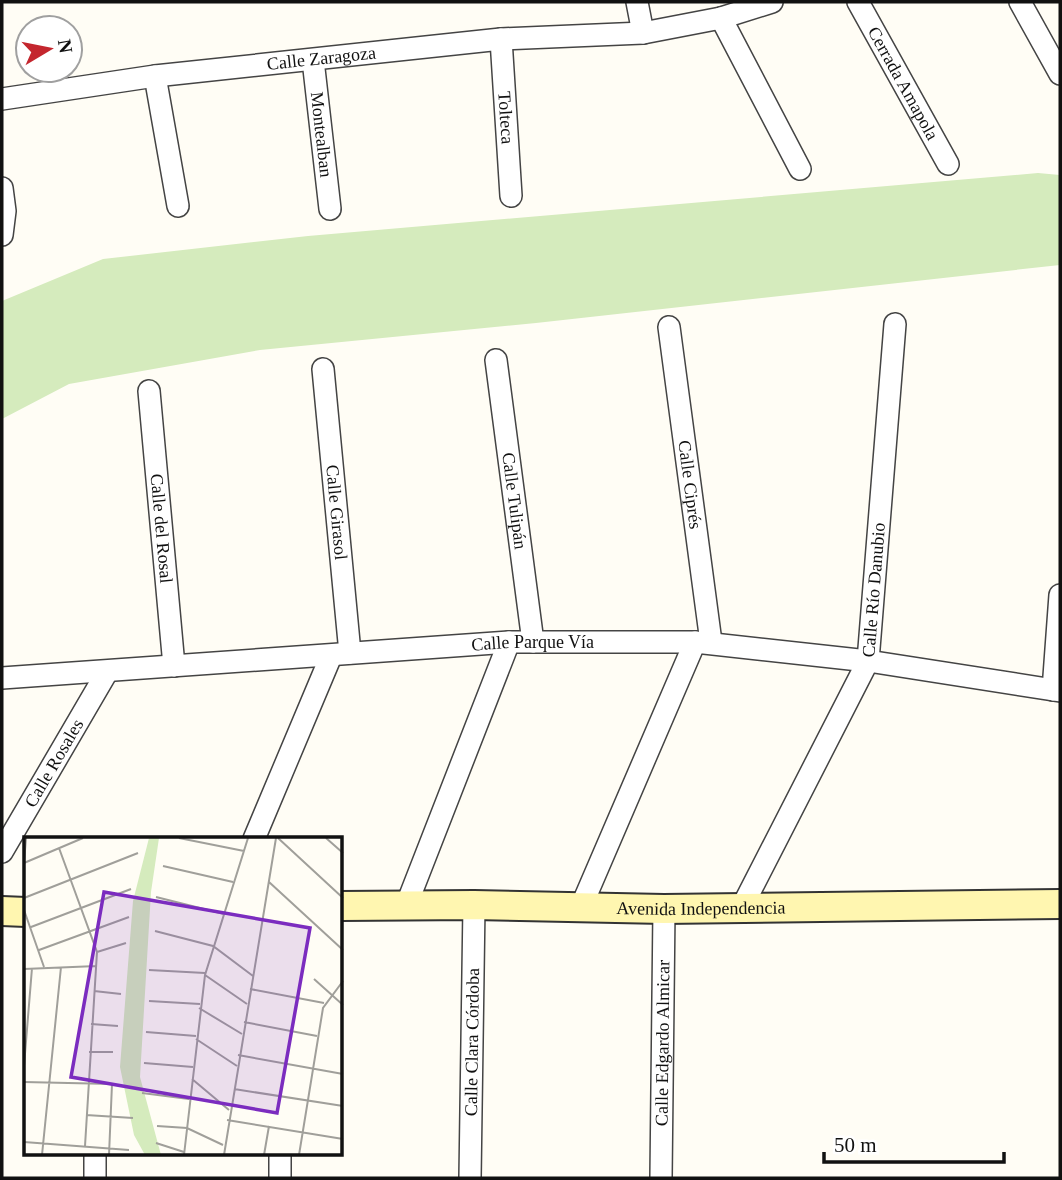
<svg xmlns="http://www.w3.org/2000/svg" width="1062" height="1180" font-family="Georgia,serif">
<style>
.green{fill:#d5ebbd}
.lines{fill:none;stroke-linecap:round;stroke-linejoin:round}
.street-casing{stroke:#444;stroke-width:24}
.secondary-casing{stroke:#333;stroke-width:32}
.street{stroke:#fff;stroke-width:21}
.secondary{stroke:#fff6b0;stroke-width:28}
.labels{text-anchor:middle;stroke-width:7;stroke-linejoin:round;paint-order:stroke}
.street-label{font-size:18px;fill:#111;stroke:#fff}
.inset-road{fill:none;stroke:#a09f9a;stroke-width:2}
.view{fill:#7b2cbf;fill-opacity:0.15;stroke:#7b2cbf;stroke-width:3.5}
.inset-edge{fill:none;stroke:#111;stroke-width:3.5}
</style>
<rect width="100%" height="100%" fill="#fffdf5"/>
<!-- green -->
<path class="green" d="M1038,173L1060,175V265L536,323L260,350L69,384L2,419V301L103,259L308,236Z"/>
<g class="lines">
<defs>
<g id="street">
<path d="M637,2L643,33"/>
<path id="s1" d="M858,2L948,164"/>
<path d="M1020,2L1060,74"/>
<path d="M721,18L800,169"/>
<path id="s2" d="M501,39L511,196"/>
<path id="s3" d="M313,60L330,209"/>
<path d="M155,76L178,206"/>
<path id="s4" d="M2,99L155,76L501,39L643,33L721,18L772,2"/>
<path d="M2,188L5,211L2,235"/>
<path id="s5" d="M669,327L711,642"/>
<path id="s6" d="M496,360L533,642"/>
<path id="s7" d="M323,369L350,653"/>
<path id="s8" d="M149,391L174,666"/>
<path id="s9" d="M2,678L509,642H695L868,661L1060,691"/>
<path d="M1053,690L1060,595"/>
<path d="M254,839L331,656"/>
<path id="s10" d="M2,852L107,672"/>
<path d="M406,906L509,642"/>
<path d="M581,907L695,642"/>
<path id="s11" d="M741,909L868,661L895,324"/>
<path d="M95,1154V1178"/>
<path d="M280,1178V1154"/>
<path id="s12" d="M470,1178L474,905"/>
<path id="s13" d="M661,1178L664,909"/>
</g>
<g id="secondary">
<path id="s14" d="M341,906L474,905L664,909L1060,904"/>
<path d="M2,911L26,912"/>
</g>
</defs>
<!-- street casing -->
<use href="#street" class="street-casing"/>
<!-- secondary casing -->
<use href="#secondary" class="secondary-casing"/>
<!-- street -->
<use href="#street" class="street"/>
<!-- secondary -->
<use href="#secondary" class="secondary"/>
</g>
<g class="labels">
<!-- street labels -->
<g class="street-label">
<text dy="6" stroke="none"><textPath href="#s4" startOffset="322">Calle Zaragoza</textPath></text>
<text dy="6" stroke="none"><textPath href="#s1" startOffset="93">Cerrada Amapola</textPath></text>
<text dy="6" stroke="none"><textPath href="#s2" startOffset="79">Tolteca</textPath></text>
<text dy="6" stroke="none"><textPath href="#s3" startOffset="75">Montealban</textPath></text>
<text dy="6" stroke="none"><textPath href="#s5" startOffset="159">Calle Ciprés</textPath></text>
<text dy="6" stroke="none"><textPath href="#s6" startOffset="142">Calle Tulipán</textPath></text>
<text dy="6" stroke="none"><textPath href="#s7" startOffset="144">Calle Girasol</textPath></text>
<text dy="6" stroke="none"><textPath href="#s8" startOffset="138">Calle del Rosal</textPath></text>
<text dy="6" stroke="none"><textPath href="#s11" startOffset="350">Calle Río Danubio</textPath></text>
<text dy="6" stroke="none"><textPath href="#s9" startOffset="532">Calle Parque Vía</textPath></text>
<text dy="6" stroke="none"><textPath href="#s10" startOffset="103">Calle Rosales</textPath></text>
<text dy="6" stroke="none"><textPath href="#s14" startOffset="360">Avenida Independencia</textPath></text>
<text dy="6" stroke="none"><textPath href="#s12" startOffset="136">Calle Clara Córdoba</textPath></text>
<text dy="6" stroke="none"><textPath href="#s13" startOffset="135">Calle Edgardo Almicar</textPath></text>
</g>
</g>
<!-- overview -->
<g transform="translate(24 837)">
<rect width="318" height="318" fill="#fffdf5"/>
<path d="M125,1H135L127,55L116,240L137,318H121L110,298L96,230L109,64Z" fill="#d5ebbd"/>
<path class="inset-road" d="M155,1L220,14M254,1L319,61M302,1L319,16M35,11L73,115L61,309M0,26L59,1M0,26L2,1M139,29L209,45M245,45L319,113M132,60L200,77M0,61L114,16M0,73L20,130M7,90L107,52M131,94L189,109L229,139M15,113L105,80M73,115L102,106M0,132L73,129M125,133L181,136M181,138L223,167M290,142L319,168M226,152L300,166M70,154L97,157M125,164L176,167M175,171L218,197M220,185L293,199M67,187L94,189M122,195L172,199M172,202L213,229M65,215H89M214,218L319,237M120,226L169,230M0,229L8,131M168,242L205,273M0,245L88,247L85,318M210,252L319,269M118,256L165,262M62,278L109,281M203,283L319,302M133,289L163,291L199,308M0,305L105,313M132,306L160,315M18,318L37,130M160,318L181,138L224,1M200,318L252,1M240,318L245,289M275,318L299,171L319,144"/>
<path class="view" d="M80,55L286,91L253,276L47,240Z"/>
<rect width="318" height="318" class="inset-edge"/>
</g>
<!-- border -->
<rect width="1062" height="1180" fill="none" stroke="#111111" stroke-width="7"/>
<!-- north arrow -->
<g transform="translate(49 49) rotate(80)"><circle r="33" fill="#ffffff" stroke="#a0a0a0" stroke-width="2"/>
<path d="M0-5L12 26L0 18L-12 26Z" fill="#c4262e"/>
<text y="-10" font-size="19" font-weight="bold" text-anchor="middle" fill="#111111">N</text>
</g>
<!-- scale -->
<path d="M824 1152v10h180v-10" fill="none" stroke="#111111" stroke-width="3.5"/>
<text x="834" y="1152" font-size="21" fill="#111111" stroke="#ffffff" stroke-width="5" paint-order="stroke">50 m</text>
</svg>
